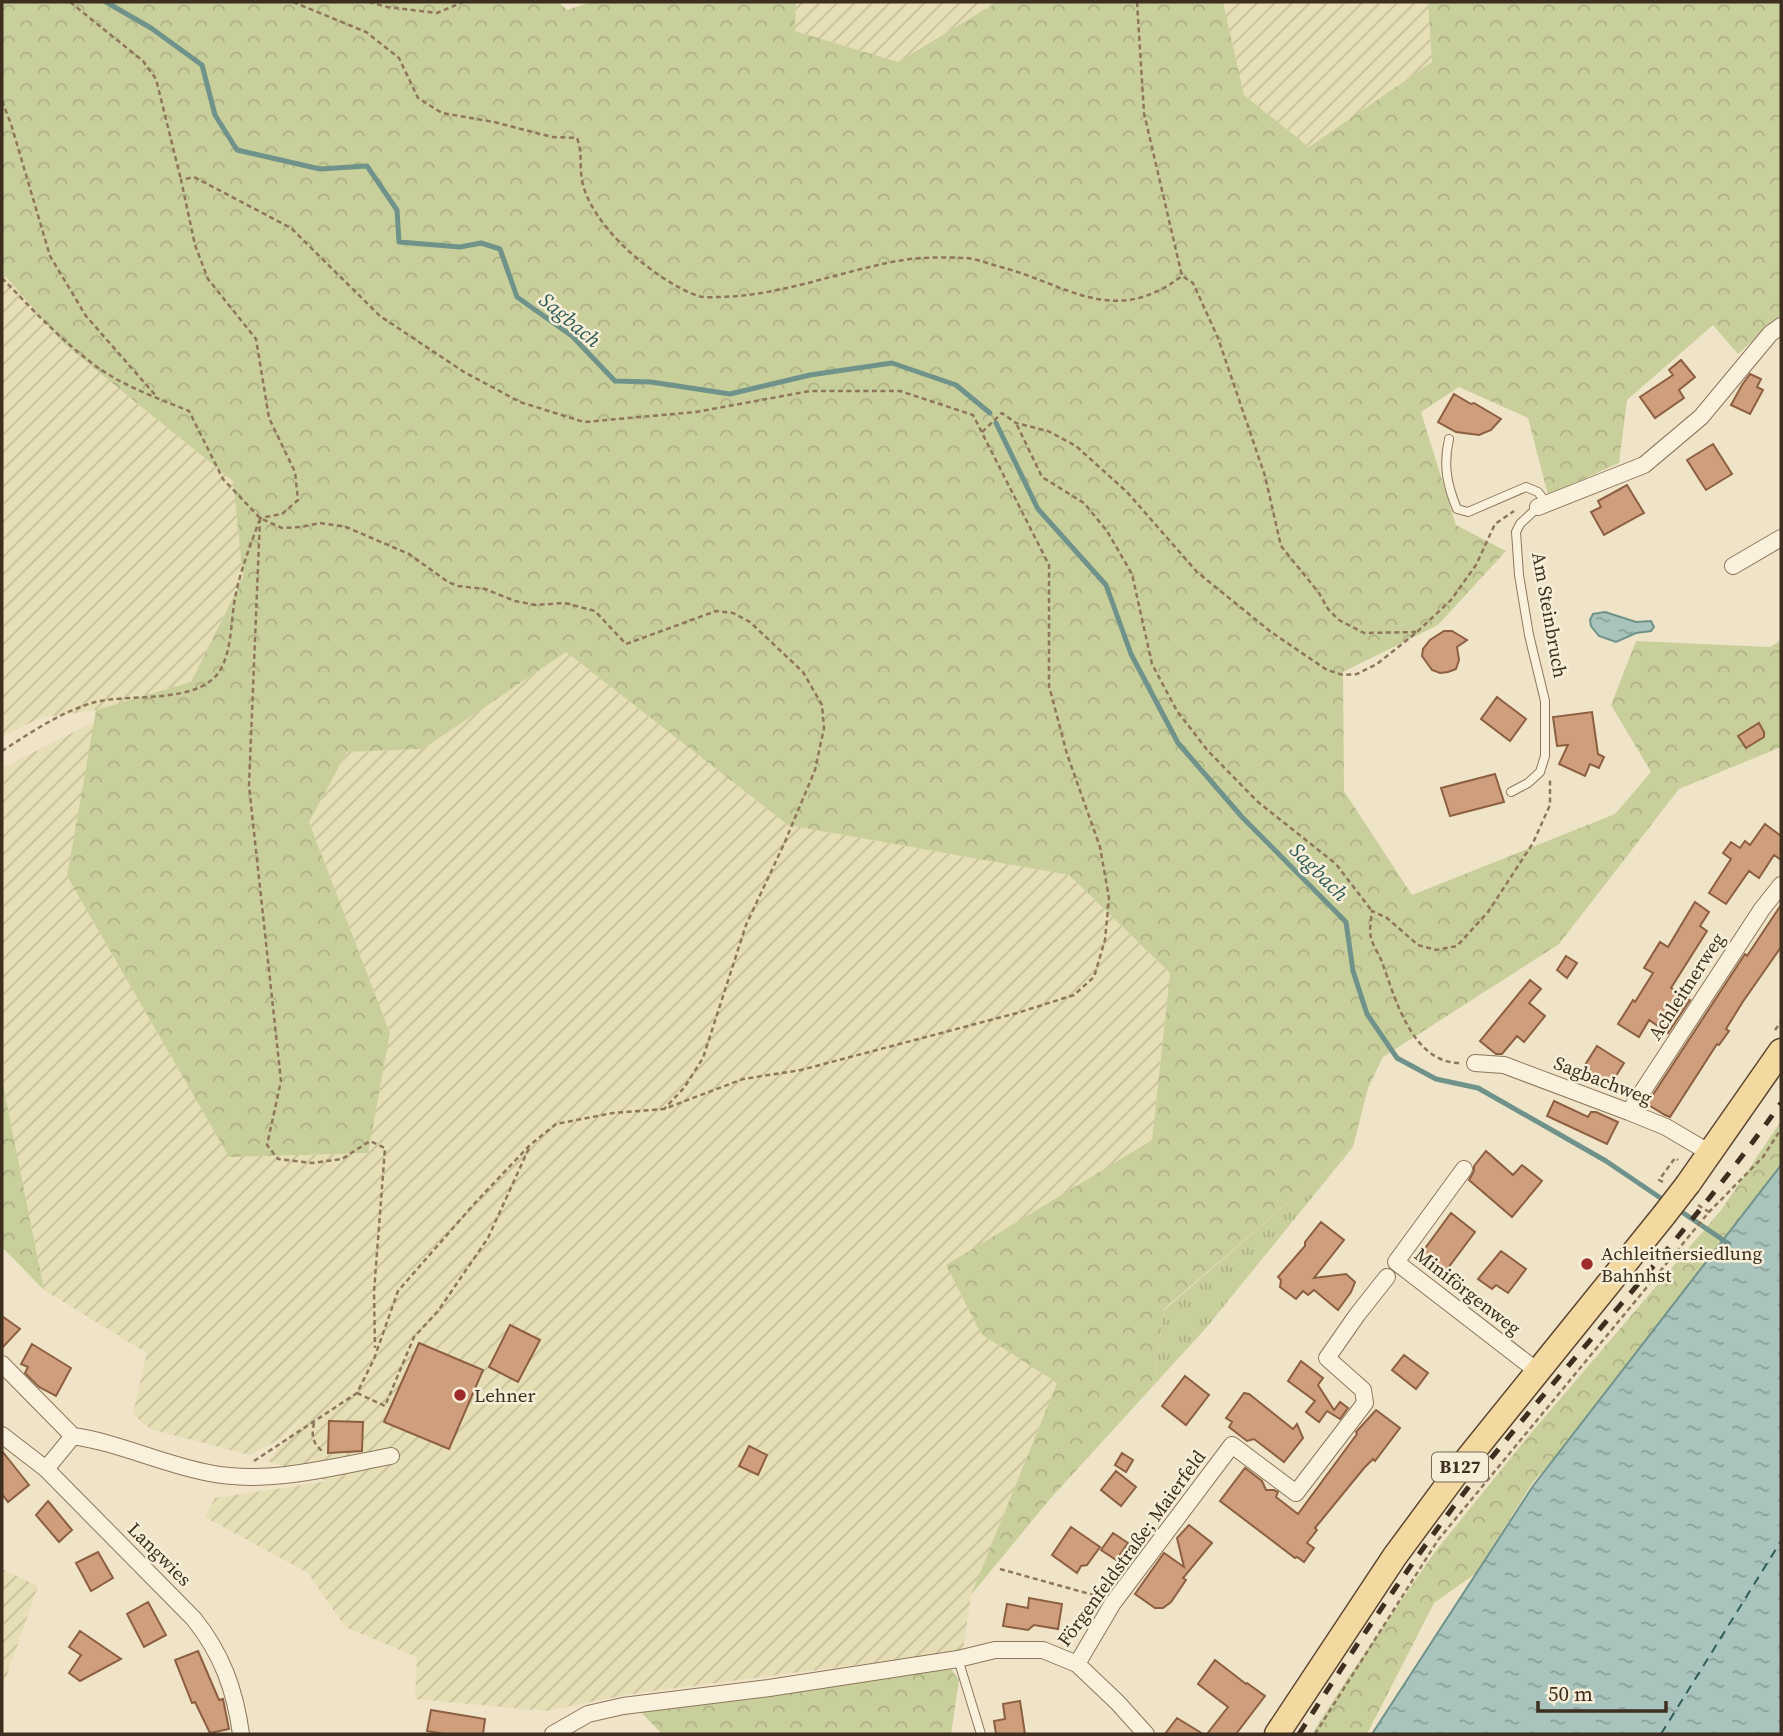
<svg xmlns="http://www.w3.org/2000/svg" width="1783" height="1736" font-family="'Source Serif 4',serif">
<style>
.farmland{fill:url(#farmland-furrows)}
.grass{fill:url(#grass-tufts)}
.forest{fill:url(#forest-crowns)}
.water{fill:url(#water-ripples);stroke:#6f938a;stroke-width:2}
.lines{fill:none;stroke-linecap:round;stroke-linejoin:round}
.stream{stroke:#6f938a;stroke-width:5}
.ferry{stroke:#2f5d5a;stroke-width:2;stroke-dasharray:9 7;stroke-linecap:butt}
.building{fill:#cf9f7d;stroke:#8d5f41;stroke-width:2}
.lane-casing{stroke:#8d765c;stroke-width:10}
.street-casing{stroke:#8d765c;stroke-width:18}
.primary-casing{stroke:#5b4430;stroke-width:27}
.path{stroke:#8d765c;stroke-width:2.5;stroke-dasharray:5 3.5;stroke-linecap:butt}
.lane{stroke:#faf1dc;stroke-width:8}
.street{stroke:#faf1dc;stroke-width:16}
.primary{stroke:#f3d9a0;stroke-width:24}
.rail{stroke:#3d2e20;stroke-width:5;stroke-dasharray:12 12;stroke-linecap:butt}
.primary-bridge-casing{stroke:#5b4430;stroke-width:27;stroke-linecap:butt}
.primary-bridge{stroke:#f3d9a0;stroke-width:24}
.poi-dot{fill:#9e2a2b;stroke:#f7eed8;stroke-width:2.5}
.labels{text-anchor:middle;stroke-width:5;stroke-linejoin:round;paint-order:stroke}
.shield{fill:#f7eed8;stroke:#756857;stroke-width:2}
.shield-label{font-size:18px;font-weight:bold;fill:#3d2e20}
.street-label{font-size:19px;fill:#3d2e20;stroke:#f7eed8}
.poi-label{font-size:19px;fill:#3d2e20;stroke:#f7eed8;text-anchor:start}
.water-label{font-size:21px;font-style:italic;fill:#2f5d5a;stroke:#f7eed8}
</style>
<defs>
<pattern id="farmland-furrows" width="10" height="10" patternUnits="userSpaceOnUse" patternTransform="scale(1.75)"><rect width="10" height="10" fill="#e6deb5"/><path d="M-1 1l2-2M0 10L10 0M9 11l2-2" fill="none" stroke="#c6bf9b"/></pattern>
<pattern id="grass-tufts" width="24" height="20" patternUnits="userSpaceOnUse" patternTransform="scale(1.75)"><rect width="24" height="20" fill="#c9cf9b"/><path d="M3 7l-1-3M5 7V3M7 7l1-3M15 17l-1-3M17 17v-4M19 17l1-3" fill="none" stroke="#aeb285"/></pattern>
<pattern id="forest-crowns" width="20" height="18" patternUnits="userSpaceOnUse" patternTransform="scale(1.75)"><rect width="20" height="18" fill="#c9cf9b"/><path d="M2 6a3 3 0 1 1 6 0M12 15a3 3 0 1 1 6 0" fill="none" stroke="#aeb285"/></pattern>
<pattern id="water-ripples" width="26" height="14" patternUnits="userSpaceOnUse" patternTransform="scale(1.75)"><rect width="26" height="14" fill="#a9c4bc"/><path d="M2 4q2-2 4 0t4 0M15 11q2-2 4 0t4 0" fill="none" stroke="#8ba098"/></pattern>
</defs>
<rect width="100%" height="100%" fill="#f0e4c8"/>
<!-- farmland -->
<path class="farmland" d="M796,2H997L898,62L795,31Z
M1223,2H1428L1432,62L1309,147L1244,95Z
M2,272L64,344L233,481L243,576L191,682L96,710L40,718L2,737Z
M566,652L788,825L1069,875L1170,973L1152,1140L947,1265L981,1334L1057,1383L971,1595L963,1651L631,1694L545,1711L415,1699L417,1657L345,1627L308,1573L205,1517L215,1498L328,1481L268,1461L304,1416L280,1439L250,1455L150,1429L133,1414L147,1353L44,1290L2,1079V768L94,722L67,876L229,1157L367,1153L390,1033L309,822L347,752L423,749Z
M2,1569L38,1586L2,1689Z"/>
<!-- grass -->
<path class="grass" d="M1353,1147L1206,1328L1154,1385L1164,1310Z"/>
<!-- forest -->
<path class="forest" d="M2,2H559L567,10L591,2H796L795,31L898,62L997,2H1223L1244,95L1309,147L1432,62L1428,2H1781V315L1738,354L1713,325L1627,400L1619,463L1548,495L1528,418L1459,387L1421,412L1456,525L1506,551L1438,625L1343,672L1344,791L1412,895L1615,814L1651,772L1611,705L1636,641L1770,647L1781,640V747L1679,789L1559,944L1383,1057L1368,1088L1353,1147L1164,1309L1154,1385L1050,1499L971,1595L1057,1383L981,1334L946,1265L1152,1140L1170,973L1069,875L788,825L566,652L423,749L347,752L309,822L390,1033L368,1153L229,1157L67,876L96,710L191,682L243,577L233,481L64,344L2,272Z
M2,1079L44,1290L2,1247Z
M1781,1121V1223L1657,1341L1533,1482L1475,1574L1434,1603L1367,1734H1312L1347,1679L1434,1553L1526,1439L1722,1209Z
M951,1669L959,1680L951,1734H662L635,1706Z"/>
<!-- water -->
<path class="water" d="M1605,612L1636,622L1651,621L1654,627L1651,631L1636,633L1616,642L1599,636L1591,626L1590,620L1593,614Z
M1781,1165V1734H1372L1533,1486Z"/>
<g class="lines">
<!-- stream -->
<path class="stream" d="M106,2L151,28L202,65L215,115L237,150L320,169L367,166L397,210L399,242L460,247L481,243L500,249L517,297L572,336L615,381L651,382L730,394L810,375L892,363L956,385L990,413
M996,423L1038,509L1106,585L1131,654L1178,743L1242,817L1346,922L1353,971L1367,1014L1397,1058L1436,1079L1478,1088L1606,1161L1665,1201
M1676,1208L1729,1244"/>
<!-- ferry -->
<path class="ferry" d="M1661,1734L1781,1541"/>
</g>
<!-- building -->
<path class="building" d="M1681,360L1695,377L1679,390L1684,398L1655,418L1640,397L1673,375L1669,370Z
M1750,374L1761,379L1757,387L1763,390L1750,414L1731,405L1742,385Z
M1454,394L1471,404L1474,403L1501,419L1491,430L1479,435L1456,432L1438,422Z
M1713,444L1732,474L1706,490L1687,460Z
M1627,485L1644,513L1604,535L1591,512L1601,507L1598,501Z
M1444,631H1452L1467,640L1457,647L1459,660L1456,669L1448,672L1440,673L1432,670L1422,656L1423,649L1430,640Z
M1497,697L1526,719L1510,741L1481,719Z
M1592,712L1598,754L1604,757L1599,768L1590,764L1585,776L1559,764L1568,745L1557,746L1553,717Z
M1759,723L1764,732V737L1746,748L1738,736Z
M1495,774L1504,802L1450,816L1441,788Z
M1765,824L1781,836V860L1774,855L1759,878L1749,871L1726,904L1709,893L1731,859L1723,853L1731,842L1740,848L1745,841L1750,845Z
M1695,902L1709,912L1700,926L1707,931L1671,988L1690,1000L1668,1033L1649,1020L1639,1037L1618,1024L1633,1000L1635,1002L1653,973L1644,968L1660,942L1668,947Z
M1781,905V947L1742,1003L1726,1029L1729,1031L1719,1045L1717,1044L1670,1117L1665,1115L1647,1104L1745,954L1747,956Z
M1566,956L1577,963L1567,978L1557,970Z
M1530,980L1541,989L1529,1003L1545,1016L1524,1042L1517,1036L1502,1054H1496L1480,1041Z
M1597,1046L1624,1063L1607,1090L1580,1073Z
M1554,1101L1588,1117L1591,1112H1596L1618,1122L1607,1144L1547,1116Z
M1486,1151L1513,1175L1522,1165L1542,1181L1512,1217L1469,1180L1474,1171V1166Z
M1451,1213L1475,1232L1442,1276L1418,1258Z
M1321,1222L1344,1240L1314,1278L1346,1274L1355,1282L1351,1292L1338,1310L1314,1290L1308,1295L1303,1291L1296,1299L1280,1287L1281,1280L1278,1277L1305,1246V1242Z
M1501,1251L1526,1269L1508,1293L1496,1285L1492,1289L1478,1279Z
M2,1316L20,1329L2,1348Z
M510,1325L540,1340L518,1382L489,1367Z
M419,1343L483,1370L449,1449L384,1422Z
M32,1344L71,1368L56,1396L39,1387L25,1373L28,1367L21,1364Z
M1404,1355L1428,1373L1416,1389L1392,1370Z
M1301,1361L1323,1378L1318,1385L1334,1410L1340,1402L1348,1408L1340,1419L1327,1411L1319,1422L1306,1412L1315,1401L1288,1381Z
M1185,1376L1209,1395L1186,1425L1162,1406Z
M1244,1393L1249,1394L1293,1429L1297,1424L1303,1438L1284,1462L1254,1439L1247,1441L1229,1427L1232,1422L1226,1418Z
M1376,1410L1400,1428L1375,1461L1373,1459L1364,1468L1315,1528L1317,1530L1307,1543L1314,1548L1304,1562L1297,1557L1295,1558L1220,1501L1245,1468L1262,1481L1266,1490H1274L1278,1492L1276,1497L1298,1514L1357,1434L1356,1432Z
M329,1421L363,1422L362,1451L328,1453Z
M749,1446L767,1455L758,1475L739,1466Z
M2,1451L29,1485L8,1502L2,1494Z
M1122,1453L1133,1460L1126,1472L1115,1465Z
M1116,1471L1136,1487L1121,1506L1101,1490Z
M48,1501L72,1530L59,1542L36,1515Z
M1189,1525L1212,1543L1183,1578L1186,1580L1171,1602L1163,1608H1155L1135,1594L1164,1553L1184,1567L1177,1538Z
M1071,1527L1100,1547L1087,1565L1081,1566L1077,1573L1052,1555Z
M1113,1533L1128,1543L1116,1560L1101,1550Z
M98,1552L113,1578L91,1591L76,1563Z
M1029,1598L1062,1604L1058,1629L1034,1625L1028,1630L1003,1626L1007,1604L1028,1608Z
M148,1602L166,1635L144,1647L127,1614Z
M80,1631L121,1659L80,1681L69,1673L81,1655L69,1647Z
M198,1651L219,1700L223,1699L229,1729L210,1733L195,1702L192,1703L175,1660Z
M1215,1660L1246,1684L1247,1683L1265,1696L1236,1734H1207L1228,1707L1198,1684Z
M1020,1701L1025,1734H996L994,1721L1005,1719L1003,1704Z
M431,1710L485,1719L483,1734H445L427,1731Z
M1177,1718L1203,1734H1165Z"/>
<g class="lines">
<defs>
<path id="lane" d="M1449,439C1443,465 1447,485 1457,509L1468,512L1526,487L1538,492L1547,504
M1511,792L1528,783L1540,772L1545,756V701L1529,635L1519,575L1516,532L1520,524L1538,507
M958,1659L981,1734"/>
<path id="street" d="M1538,507L1644,465L1701,417L1770,334L1781,326
M1733,566L1781,538
M1475,1063L1504,1065L1629,1112L1666,1127L1710,1153
M1629,1112L1762,909L1781,885
M1464,1169L1396,1262L1537,1371
M2,1364L73,1436
M2,1435L46,1469L194,1619C222,1654 235,1690 241,1734
M46,1469L73,1436C120,1443 162,1464 209,1473C268,1485 332,1467 391,1456
M1077,1664L1117,1702L1146,1734
M553,1734L588,1714L623,1706L769,1688L958,1659L995,1650H1043L1077,1664L1113,1603L1232,1445L1296,1493L1365,1403L1363,1390L1327,1358L1357,1315L1387,1277"/>
<path id="primary" d="M1688,1184L1781,1051
M1277,1734L1395,1556L1460,1468L1664,1215"/>
</defs>
<!-- lane casing -->
<use href="#lane" class="lane-casing"/>
<!-- street casing -->
<use href="#street" class="street-casing"/>
<!-- primary casing -->
<use href="#primary" class="primary-casing"/>
<!-- path -->
<path class="path" d="M70,2L143,61L156,79L181,180
M293,2L366,32L399,58L418,98L442,113L494,122L552,137L577,138C583,154 579,164 582,180C590,226 656,281 698,296C705,298 713,297 719,297C780,296 838,272 897,261C918,257 944,257 966,258C976,259 987,263 997,266C1066,283 1112,329 1182,276
M369,2L387,7L437,13L463,2
M1137,2L1144,113L1182,276L1193,283L1218,338L1265,476L1281,546L1319,593L1328,609L1339,620L1364,633L1417,632
M2,101L11,124L50,256L86,316L157,397
M2,278C29,306 57,336 88,360C117,384 155,397 189,411L223,479L260,518L282,528L301,527L320,523L346,527L409,554L448,582L458,586L485,589L515,601L535,605L565,603L595,611L626,644L716,611L733,613L750,622L803,672L822,705L824,728L815,770L784,844L746,925L703,1058L684,1088L664,1109
M1017,425L1042,477L1084,503L1107,531L1132,574L1152,664L1177,711L1208,751L1258,802L1336,864L1372,911
M982,432L1002,413L1016,423L1048,431L1076,446L1127,492L1197,572L1271,632L1327,670L1343,675L1357,674L1377,664L1417,632L1451,600L1476,565L1495,524L1514,511
M260,518L249,786L281,1081L267,1145L278,1159L312,1163L342,1159L370,1141L385,1148L374,1292L375,1348
M2,751C30,733 59,713 92,703C127,692 202,707 222,667C232,646 231,620 235,598C240,571 250,547 259,521
M1775,1030L1781,1022
M1459,1063C1412,1062 1395,998 1382,962C1379,954 1373,946 1371,938C1369,930 1371,919 1372,911L1387,918L1418,945L1436,950L1457,946L1488,912L1533,843L1550,805V779
M1663,1182L1659,1180L1675,1158L1678,1160
M1698,1205L1709,1212
M357,1393L385,1406L414,1337L438,1311L488,1238L529,1148
M314,1423C311,1438 313,1443 324,1453
M254,1461L357,1393L374,1359L398,1291L474,1204L530,1145L556,1124L613,1113L664,1109L743,1079L801,1070L1017,1013L1074,995L1094,977L1105,940L1109,898L1100,847L1067,754L1049,686V565L973,415L900,391H810L696,412L584,422L520,402L464,372L380,316L291,228L194,177L181,180L195,245L208,279L256,339L269,418L295,472L298,500L282,514L260,518
M1000,1569L1097,1596
M1315,1734L1438,1540L1709,1212L1763,1157L1781,1129"/>
<!-- lane -->
<use href="#lane" class="lane"/>
<!-- street -->
<use href="#street" class="street"/>
<!-- primary -->
<use href="#primary" class="primary"/>
<!-- rail -->
<path class="rail" d="M1299,1734C1364,1633 1430,1532 1506,1440C1598,1328 1698,1221 1781,1103"/>
<defs>
<path id="primary-bridge" d="M1664,1215L1688,1184"/>
</defs>
<!-- primary-bridge casing -->
<use href="#primary-bridge" class="primary-bridge-casing"/>
<!-- primary-bridge -->
<use href="#primary-bridge" class="primary-bridge"/>
</g>
<!-- markers -->
<g class="poi-dot">
<circle cx="1587" cy="1264" r="7"/>
<circle cx="460" cy="1395" r="7"/>
</g>
<g class="labels">
<!-- shield labels -->
<rect class="shield" x="1432" y="1452.5" width="56" height="29" rx="5"/>
<g class="shield-label">
<text x="1460" y="1473">B127</text>
</g>
<!-- street labels -->
<g class="street-label">
<text transform="translate(1550 615) rotate(80)" y="7">Am Steinbruch</text>
<text transform="translate(1686 986) rotate(-57)" y="7">Achleitnerweg</text>
<text transform="translate(1603 1080) rotate(21)" y="7">Sagbachweg</text>
<text transform="translate(1468 1291) rotate(38)" y="7">Miniförgenweg</text>
<text transform="translate(1131 1548) rotate(-54)" y="7">Förgenfeldstraße; Maierfeld</text>
<text transform="translate(160 1554) rotate(45)" y="7">Langwies</text>
</g>
<!-- poi labels -->
<g class="poi-label">
<text x="1601" y="1260">Achleitnersiedlung<tspan x="1601" dy="22">Bahnhst</tspan></text>
<text x="474" y="1402">Lehner</text>
</g>
<!-- water labels -->
<g class="water-label">
<text transform="translate(570 320) rotate(40)" y="7">Sagbach</text>
<text transform="translate(1319 872) rotate(45)" y="7">Sagbach</text>
</g>
</g>
<!-- border -->
<rect width="1783" height="1736" fill="none" stroke="#3d2e20" stroke-width="7"/>
<!-- scale -->
<path d="M1538 1701v10h128v-10" fill="none" stroke="#3d2e20" stroke-width="3.5"/>
<text x="1548" y="1701" font-size="21" fill="#3d2e20" stroke="#f7eed8" stroke-width="5" paint-order="stroke">50 m</text>
</svg>
